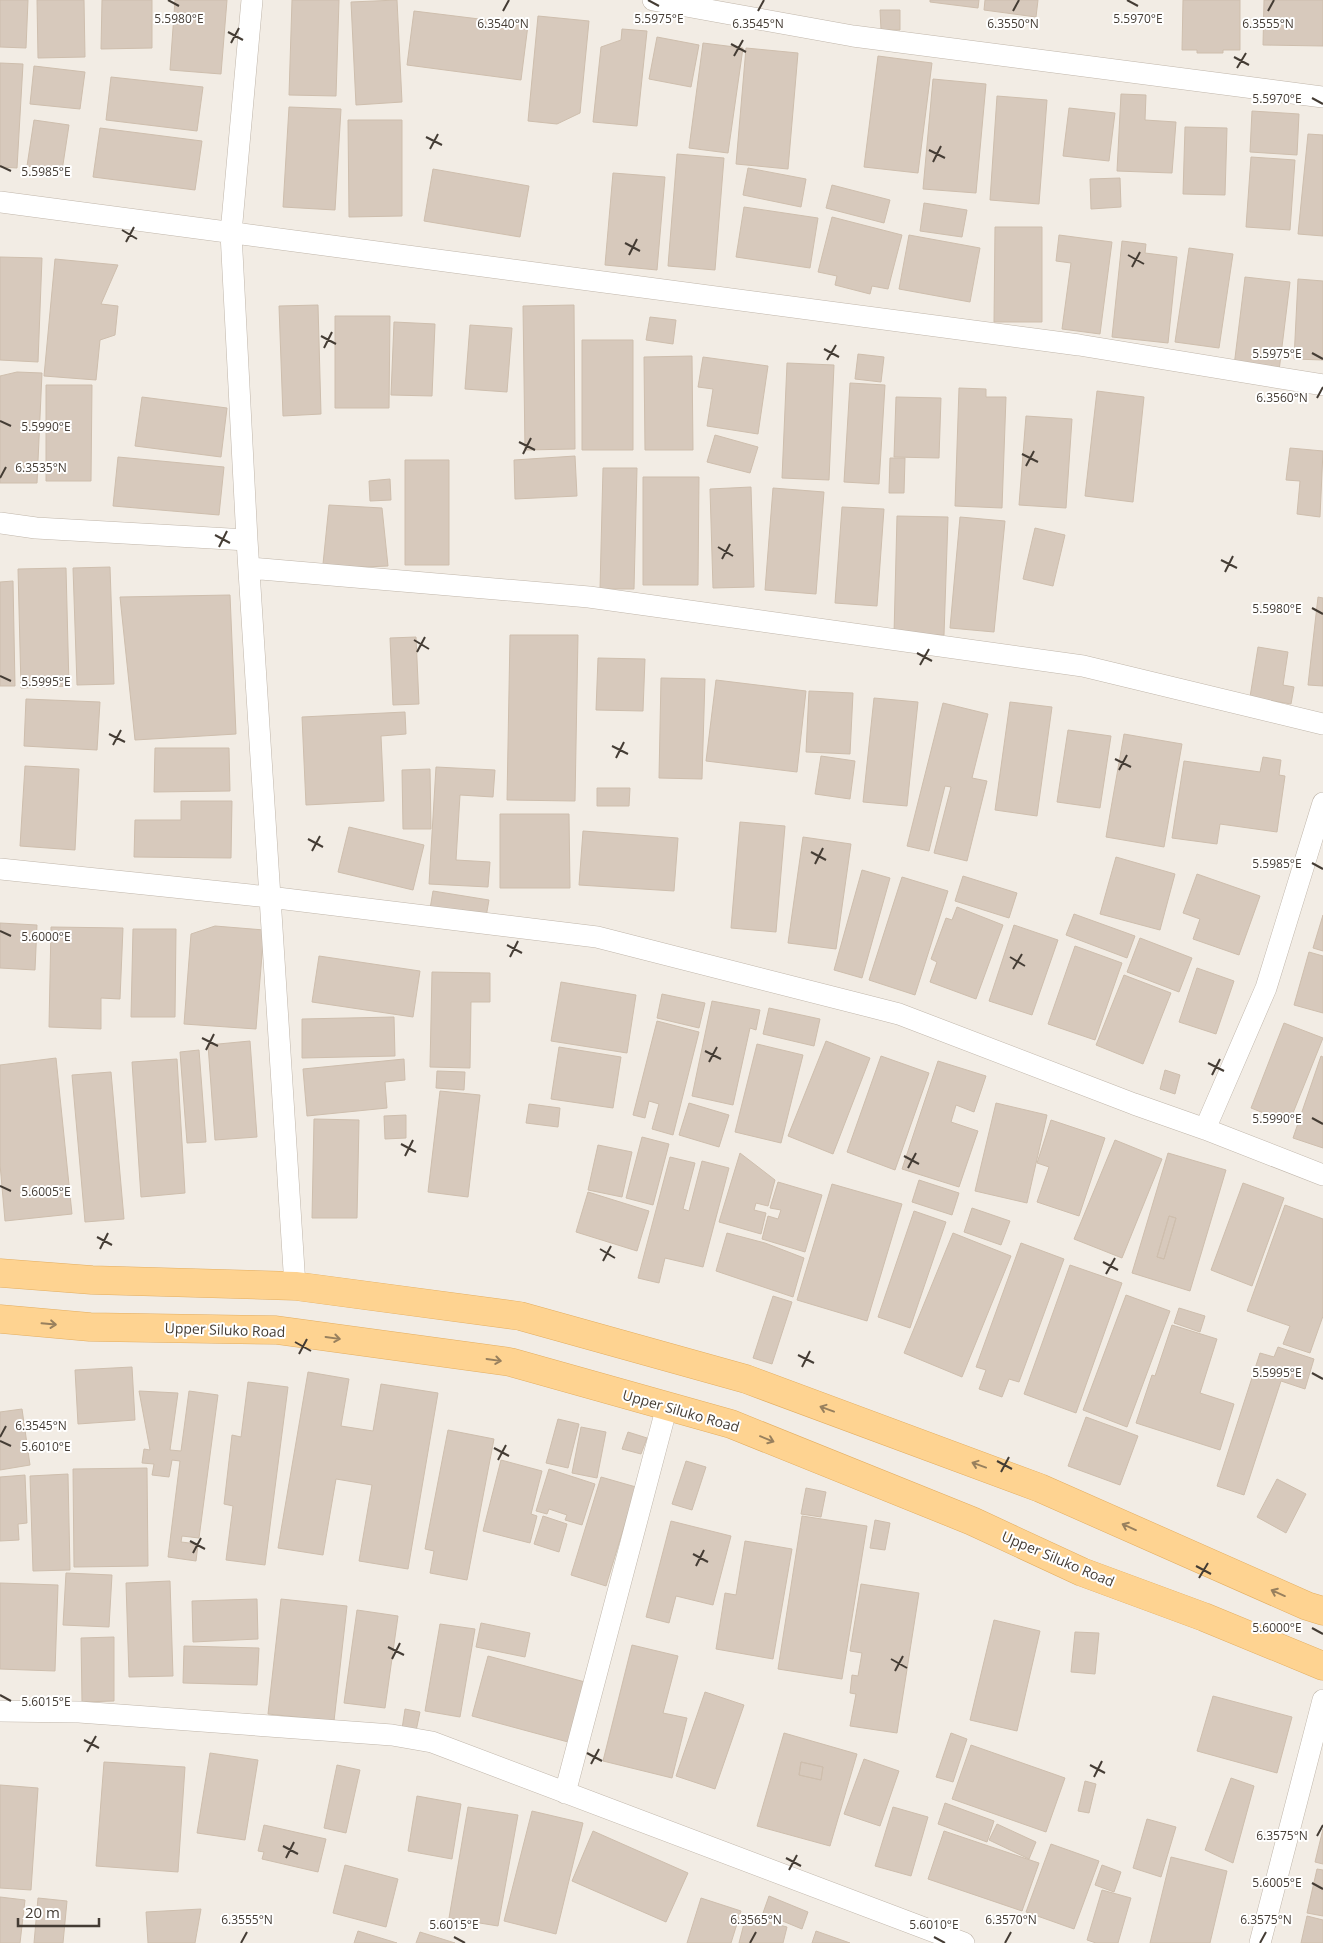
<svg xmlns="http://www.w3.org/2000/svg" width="1323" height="1943" font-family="'Open Sans',sans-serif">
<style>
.building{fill:#d7c9bc;stroke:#cebead;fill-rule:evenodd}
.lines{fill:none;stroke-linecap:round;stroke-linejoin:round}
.street-casing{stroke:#c0b6aa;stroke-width:22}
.primary-casing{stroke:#e3ae61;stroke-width:29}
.street{stroke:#fff;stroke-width:21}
.primary{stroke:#fed391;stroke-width:28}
.oneway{stroke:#98805e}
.ticks{fill:none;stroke:#443c34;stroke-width:2}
.labels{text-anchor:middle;stroke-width:4;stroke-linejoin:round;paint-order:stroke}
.street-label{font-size:14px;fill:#443c34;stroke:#fff}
.ticks-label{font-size:12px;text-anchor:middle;fill:#443c34;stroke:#fff;stroke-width:4;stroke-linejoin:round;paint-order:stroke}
</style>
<rect width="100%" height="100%" fill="#f2ece4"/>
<!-- building -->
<path class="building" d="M0,0H28L26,48L0,47Z
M37,0H84L85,57L38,58Z
M102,0H152V48L101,49Z
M175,0H227L221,74L170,70Z
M292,0H339L336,96L289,95Z
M397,0L402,102L356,105L351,2Z
M930,0H979L978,8L930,2Z
M985,0H1038L1036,17L984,10Z
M1183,0H1240V50H1223V53H1197V50H1182Z
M1264,0H1323V46L1263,45Z
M880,10H900V30H881Z
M414,11L528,25L521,80L407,65Z
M538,16L589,21L580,113L557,124L528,121Z
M622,29L647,31L637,126L593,122L601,47L621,40Z
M657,37L699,45L691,87L649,79Z
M703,43L743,48L728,153L689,148Z
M746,48L798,53L788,169L736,164Z
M878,56L932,63L918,173L864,167Z
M0,63L23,64L17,168L0,167Z
M34,66L85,72L80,109L30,104Z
M111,77L203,87L197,131L106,120Z
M933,79L986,84L976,193L923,189Z
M1121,94L1146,95L1145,120L1176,122L1172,173L1117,171Z
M997,96L1047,100L1039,204L990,200Z
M289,107L341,109L335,210L283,207Z
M1069,108L1115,113L1109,161L1063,156Z
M1252,111L1299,114L1297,155L1250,152Z
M34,120L69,125L62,171L27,166Z
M348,120H402V216L349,217Z
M1185,127L1227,128L1225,195L1183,194Z
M100,128L202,141L195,190L93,177Z
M1308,134L1323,135V236L1298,234Z
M677,154L724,158L715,270L668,266Z
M1251,157L1295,160L1290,230L1246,227Z
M748,168L806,179L801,207L743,195Z
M433,169L529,186L520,237L424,221Z
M613,173L665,177L657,270L605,265Z
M1120,178L1121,207L1091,209L1090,179Z
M832,185L890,200L884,223L826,208Z
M924,203L967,210L962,237L920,231Z
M744,207L818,218L810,268L736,257Z
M832,217L902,235L888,289L872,286L870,294L835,285L837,276L818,272Z
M995,227H1042V322H994Z
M909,235L980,248L970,302L899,289Z
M1059,235L1112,242L1100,334L1062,329L1071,263L1056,261Z
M1122,241L1146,244L1145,253L1177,257L1168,343L1112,337Z
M1189,248L1233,254L1219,348L1175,342Z
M0,257L42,258L38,362L0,360Z
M55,259L118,265L101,304L118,306L115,335L100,340L96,380L44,376Z
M1245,277L1290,282L1279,371L1234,366Z
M1298,279L1323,281V360L1294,359Z
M318,305L321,414L283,416L279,306Z
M574,305L575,449L525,450L523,306Z
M335,316H390L389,408H335Z
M650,317L676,320L673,344L646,340Z
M394,322L435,324L432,396L391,395Z
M470,325L512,328L507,392L465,389Z
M582,340H633V450H582Z
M858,354L884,357L881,382L855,379Z
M692,356L693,450H645L644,357Z
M703,357L768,366L758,434L707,426L713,389L698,387Z
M787,363L834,365L829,480L782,478Z
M17,372L42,373L37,483H0V376Z
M850,383L885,385L879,484L844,482Z
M46,385H92L91,481H46Z
M959,388L986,389V397H1006L1002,508L955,506Z
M1097,391L1144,397L1133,502L1085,496Z
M142,397L227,408L221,457L135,446Z
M896,397L941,398L939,458L894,457Z
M1026,416L1072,419L1066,508L1019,505Z
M715,435L758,447L750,473L707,462Z
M1290,448L1323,451L1320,517L1297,514L1300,481L1286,480Z
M575,456L577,496L515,499L514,460Z
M118,457L224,467L219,515L113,506Z
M890,458H905L904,493H889Z
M405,460H449V565H405Z
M603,468H637L634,589H600Z
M643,477H699L698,585H643Z
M390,479L391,500L370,501L369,481Z
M751,487L754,587L713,588L710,489Z
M773,488L824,492L816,594L765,590Z
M329,505L382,508L388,566L339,568L323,564Z
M842,507L884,509L877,606L835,603Z
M897,516L948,517L944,635L894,634Z
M960,517L1005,521L994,632L950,628Z
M1035,528L1065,535L1053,586L1023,579Z
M110,567L114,684L77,685L73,568Z
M66,568L69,686L21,688L18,569Z
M13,581L15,686H0V582Z
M230,595L236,734L135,740L120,597Z
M1318,597L1323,598V686L1308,685Z
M510,635H578L575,801L507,800Z
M416,637L419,704L393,705L390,638Z
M1258,647L1288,652L1283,685L1294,687L1291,704L1250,697Z
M598,658L645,659L643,711L596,710Z
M661,678L705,679L702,779L659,778Z
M716,680L806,691L797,772L706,761Z
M809,691L853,693L850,754L806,752Z
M874,698L918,702L907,806L863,802Z
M26,699L100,702L97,750L24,746Z
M1010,702L1052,707L1037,816L995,810Z
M943,703L988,714L972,778L987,781L967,861L934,853L951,787L945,786L929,851L907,846Z
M405,712L406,734L381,736L384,801L306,805L302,717Z
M1068,730L1111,736L1100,808L1057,802Z
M1124,734L1182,744L1164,847L1106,837Z
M155,748H229L230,791L154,792Z
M821,756L855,761L850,799L815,794Z
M1263,757L1281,760L1279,775L1285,776L1277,832L1220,824L1217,844L1172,838L1184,761L1260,772Z
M25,766L79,769L75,850L20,846Z
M436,767L495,770L493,797L460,795L456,860L490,862L488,887L429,884Z
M430,769L431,829H403L402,770Z
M597,788H630L629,806H597Z
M181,801H232L231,858L134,857L135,820H181Z
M500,814H569L570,888H500Z
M740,822L785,826L776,932L731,928Z
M349,827L424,845L413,890L338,872Z
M583,831L678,838L674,891L579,885Z
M803,837L851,844L836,949L788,943Z
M1116,857L1175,874L1160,930L1100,914Z
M862,870L890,878L862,978L834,970Z
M1197,874L1260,896L1239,955L1193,939L1200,919L1183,913Z
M963,876L1017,893L1009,918L955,901Z
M902,877L948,891L915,995L869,980Z
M433,891L489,900L486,917L430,909Z
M957,907L1003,925L976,999L930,982L937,962L931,959L946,918L952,920Z
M1074,914L1135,936L1127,958L1066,935Z
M1323,915V951L1313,948Z
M0,923L37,925L35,970L0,968Z
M1014,925L1058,940L1032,1015L989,1001Z
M215,926L264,930L256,1029L184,1024L191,934Z
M51,927L123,928L120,999L101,998V1029L49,1027Z
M133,929H176L175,1017H131Z
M1140,938L1192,958L1179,992L1127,972Z
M1075,946L1122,963L1095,1040L1048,1024Z
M1309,952L1323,956V1013L1294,1005Z
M319,956L420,971L413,1017L312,1002Z
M1197,968L1234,981L1216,1034L1179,1022Z
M432,972L490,973V1002H471L470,1068L430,1067Z
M1124,975L1171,993L1143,1064L1096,1045Z
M561,982L636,995L627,1053L551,1041Z
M662,994L705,1003L699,1028L657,1018Z
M712,1001L760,1010L756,1030L750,1028L733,1105L692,1096Z
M769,1008L820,1019L814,1046L763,1034Z
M394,1017L395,1056L302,1058V1019Z
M657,1021L699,1032L673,1135L652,1129L659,1104L649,1101L645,1118L633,1115Z
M1284,1023L1323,1038L1289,1123L1251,1108Z
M250,1041L257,1137L215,1140L208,1045Z
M826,1041L870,1058L833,1154L788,1136Z
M757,1044L803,1055L781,1143L735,1132Z
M559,1047L621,1057L613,1108L551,1099Z
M199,1050L206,1142L187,1143L180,1052Z
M881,1056L929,1073L895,1170L847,1152Z
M1321,1056L1323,1057V1148L1293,1138Z
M56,1058L72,1214L5,1221L0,1164V1065Z
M177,1059L185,1193L141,1197L132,1062Z
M404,1059L405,1080L385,1082L387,1108L307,1116L303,1069Z
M938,1061L986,1076L974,1112L956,1105L951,1122L978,1131L959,1187L902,1169Z
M1165,1070L1180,1075L1175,1094L1160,1089Z
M437,1071L465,1072L464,1090L436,1088Z
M111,1072L124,1219L85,1222L72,1075Z
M440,1091L480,1095L468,1197L428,1192Z
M689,1103L729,1115L719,1147L679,1135Z
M996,1103L1047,1115L1027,1203L975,1191Z
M529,1104L560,1108L558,1127L526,1123Z
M406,1115V1138L385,1139L384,1116Z
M314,1119L359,1120L357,1218H312Z
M1051,1120L1105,1138L1079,1216L1037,1202L1049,1167L1037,1163Z
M642,1137L669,1144L653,1205L626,1198Z
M1115,1140L1162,1159L1122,1258L1074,1239Z
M598,1145L632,1152L622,1197L588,1190Z
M740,1153L775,1180L768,1206L756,1203L754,1210L766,1213L761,1234L719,1222Z
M1168,1153L1226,1170L1190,1291L1132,1273ZM1169,1216L1176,1218L1164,1259L1157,1257Z
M670,1157L695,1163L683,1209L689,1211L702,1161L729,1168L703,1267L665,1258L659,1283L638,1278Z
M919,1180L959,1193L952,1215L912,1202Z
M778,1182L822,1195L805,1252L762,1239L768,1216L778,1219L781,1210L770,1208Z
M1243,1183L1284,1198L1252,1286L1211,1270Z
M832,1184L902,1204L867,1321L797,1300Z
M588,1192L649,1211L637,1251L576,1232Z
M1285,1205L1323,1219V1316L1310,1353L1283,1344L1290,1326L1247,1311Z
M972,1208L1010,1221L1001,1245L964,1232Z
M914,1211L946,1222L910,1328L878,1317Z
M1169,1216L1176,1218L1164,1259L1157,1257Z
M727,1233L765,1243L804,1258L793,1297L716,1271Z
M953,1233L1011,1256L962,1377L904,1353Z
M1021,1243L1064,1259L1019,1382L1009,1379L1002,1397L979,1389L986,1370L976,1367Z
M1070,1265L1122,1283L1076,1413L1024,1394Z
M1126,1295L1170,1311L1127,1427L1083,1410Z
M773,1296L792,1302L772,1364L753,1358Z
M1179,1308L1205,1316L1200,1332L1174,1323Z
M1172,1325L1217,1339L1200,1393L1234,1404L1220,1450L1136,1423L1152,1375L1155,1376Z
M1278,1347L1314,1359L1305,1389L1281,1381L1244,1495L1217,1486L1260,1353L1274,1357Z
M132,1367L135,1420L78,1424L75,1370Z
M308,1372L349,1379L341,1426L373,1431L381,1384L438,1393L408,1569L359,1561L372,1485L336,1479L323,1555L278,1548Z
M248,1382L288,1387L265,1565L226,1560L233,1506L224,1504L232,1435L241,1437Z
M139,1391L178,1393L170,1450L181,1451L189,1391L218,1395L199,1538L182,1536L181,1542L198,1544L196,1561L168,1557L180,1461L172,1460L169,1477L152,1475L154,1464L142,1463L144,1449L150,1450Z
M22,1409L30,1465L0,1470V1412Z
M1086,1417L1138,1436L1120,1485L1068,1466Z
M558,1419L579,1424L568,1468L546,1463Z
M581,1427L606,1432L597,1478L572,1473Z
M448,1430L494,1439L467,1580L430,1573L434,1551L425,1549Z
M628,1432L647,1438L641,1454L622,1449Z
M501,1460L542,1471L531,1514L537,1516L530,1543L483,1531Z
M686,1461L706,1467L692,1510L672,1504Z
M147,1468L148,1566L74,1567L73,1469Z
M549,1469L595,1484L582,1525L565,1520L567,1515L549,1509L547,1514L536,1511Z
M68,1474L70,1570L33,1571L30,1476Z
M25,1475L27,1523L18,1524L19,1540L0,1541V1477Z
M601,1477L636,1487L606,1586L571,1575Z
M1277,1479L1306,1494L1286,1533L1257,1517Z
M806,1488L826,1492L821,1517L801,1514Z
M543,1516L567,1524L559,1552L534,1544Z
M802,1516L867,1526L842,1679L778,1669Z
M875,1520L890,1523L885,1550L870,1548Z
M671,1521L731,1536L713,1605L676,1596L669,1623L646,1617Z
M745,1541L792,1549L773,1659L716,1649L725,1593L736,1595Z
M66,1573L112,1575L109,1627L63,1625Z
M170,1581L173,1676L129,1677L126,1583Z
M0,1583L58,1585L55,1671L0,1669Z
M861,1584L919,1593L897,1733L850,1726L856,1694L850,1693L852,1675L858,1676L862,1653L850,1651Z
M257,1599L258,1639L193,1642L192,1601Z
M281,1599L347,1606L334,1721L268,1714Z
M357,1610L398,1616L385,1708L344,1703Z
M994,1620L1040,1631L1017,1731L970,1720Z
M481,1623L530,1633L525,1657L476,1647Z
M440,1624L475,1629L460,1717L425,1711Z
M1075,1632L1099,1633L1095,1674L1071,1672Z
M114,1637V1701L82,1702L81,1638Z
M632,1645L678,1656L663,1713L687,1718L672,1778L603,1761Z
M184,1646L259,1648L257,1685L183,1683Z
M488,1656L585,1682L568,1742L472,1716Z
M705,1692L744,1705L715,1789L676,1776Z
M1213,1696L1292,1717L1277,1773L1197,1751Z
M405,1709L420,1712L416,1731L402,1729Z
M784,1733L857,1754L830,1846L757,1826ZM801,1762L823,1767L821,1780L799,1775Z
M951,1733L967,1739L953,1782L936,1777Z
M971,1745L1065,1778L1046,1832L952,1799Z
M210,1753L258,1760L245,1840L197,1833Z
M864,1759L899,1771L880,1826L844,1814Z
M104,1762L185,1767L178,1872L96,1866Z
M801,1762L823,1767L821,1780L799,1775Z
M337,1765L360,1770L346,1833L324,1828Z
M1231,1778L1254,1786L1233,1863L1205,1850Z
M1085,1781L1096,1784L1089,1813L1078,1811Z
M0,1785L38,1788L31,1890L0,1888Z
M417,1796L461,1804L452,1859L408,1851Z
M945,1803L994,1821L987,1842L938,1824Z
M468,1807L518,1815L498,1926L449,1918Z
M893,1807L928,1817L911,1876L875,1866Z
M532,1811L583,1823L556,1934L504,1921Z
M1147,1819L1176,1827L1161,1877L1133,1868Z
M997,1824L1036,1842L1029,1859L989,1840Z
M264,1825L326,1839L318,1872L262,1859L264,1852L258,1851Z
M1323,1829V1864L1315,1862Z
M593,1831L688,1873L666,1922L572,1881Z
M944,1831L1039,1863L1022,1911L928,1879Z
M1051,1844L1099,1861L1074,1929L1026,1912Z
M1171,1857L1227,1871L1210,1943H1150Z
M345,1865L398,1879L386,1927L333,1913Z
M1102,1865L1121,1872L1114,1892L1095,1885Z
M1317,1869L1323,1870V1916L1307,1913Z
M1102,1890L1131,1898L1118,1943H1096L1087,1940Z
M769,1896L808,1912L802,1929L763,1913Z
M0,1897L25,1900L20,1943H0Z
M38,1898L67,1901L63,1943H34Z
M701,1898L741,1911L731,1943H687Z
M201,1909L195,1943H148L146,1912Z
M746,1916L787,1927L783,1943H739Z
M1307,1916L1323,1920V1943H1301Z
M358,1931L397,1943H354Z
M816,1931L850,1943H812Z
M420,1932L455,1943H416Z"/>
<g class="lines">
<defs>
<path id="street" d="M252,0L231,233L247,540L295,1286
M653,0L853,36L1323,97
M0,202L1079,345L1323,385
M0,523L36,528L247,540
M250,568L589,597L1083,666L1323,724
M0,869L269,897L597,937L899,1014L1134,1104L1205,1129L1323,1175
M1205,1129L1266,988L1323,803
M0,1711L79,1712L392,1735L432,1742L964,1943
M565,1793L667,1406
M1260,1943L1323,1700"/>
<path id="primary" d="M0,1273L92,1280L295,1286L520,1316L746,1379L1040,1488L1307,1606L1323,1611
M0,1319L90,1327L276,1330L510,1362L731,1424L972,1521L1082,1572L1204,1617L1323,1666"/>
</defs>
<!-- street casing -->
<use href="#street" class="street-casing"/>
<!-- primary casing -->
<use href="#primary" class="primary-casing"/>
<!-- street -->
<use href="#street" class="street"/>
<!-- primary -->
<use href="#primary" class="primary"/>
</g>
<!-- one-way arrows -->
<defs><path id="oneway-shaft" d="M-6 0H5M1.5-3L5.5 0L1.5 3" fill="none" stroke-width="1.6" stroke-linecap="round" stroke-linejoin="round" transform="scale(1.25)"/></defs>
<g class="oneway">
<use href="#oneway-shaft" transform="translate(49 1324) rotate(5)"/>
<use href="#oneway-shaft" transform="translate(333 1338) rotate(8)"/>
<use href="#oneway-shaft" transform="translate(494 1360) rotate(8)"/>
<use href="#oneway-shaft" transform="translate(827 1409) rotate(-160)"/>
<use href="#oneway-shaft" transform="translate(767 1439) rotate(22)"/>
<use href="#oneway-shaft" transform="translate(979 1465) rotate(-160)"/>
<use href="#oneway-shaft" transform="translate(1129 1527) rotate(-156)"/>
<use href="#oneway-shaft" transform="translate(1278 1593) rotate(-156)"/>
</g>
<!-- ticks -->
<path class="ticks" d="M168,0L179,6M648,0L659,6M1127,0L1138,6M503,11L509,0M758,11L764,0M1013,11L1019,0M1268,11L1274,0M228,32L243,40M231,43L239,28M731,44L746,52M734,56L743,40M1234,57L1249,65M1237,68L1246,53M1312,98L1323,104M426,137L442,145M430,149L438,134M929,150L945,158M933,162L941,146M0,166L11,171M122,230L137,239M126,242L134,227M625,243L640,251M629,255L637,239M1128,255L1144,264M1132,267L1140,252M321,336L336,344M324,348L332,332M824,349L839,357M1312,353L1323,359M827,360L836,345M1317,398L1323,387M0,421L11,426M519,442L535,450M523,454L531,438M1022,454L1038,462M1026,466L1034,451M0,478L6,467M215,535L230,543M219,547L227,531M718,547L733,556M722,559L730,544M1221,560L1237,568M1225,572L1233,556M1312,608L1323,614M414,640L429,649M417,652L425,637M917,653L932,661M920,665L929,649M0,676L11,681M109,734L125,742M113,745L121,730M612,746L628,754M616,758L624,742M1115,759L1131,767M1119,770L1127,755M308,839L323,847M312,851L320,836M811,852L826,860M1312,863L1323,869M815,864L823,848M0,931L11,936M507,945L522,953M510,957L518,941M1010,957L1025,966M1013,969L1022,954M202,1038L218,1046M206,1050L214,1034M705,1051L721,1059M709,1062L717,1047M1208,1063L1224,1071M1212,1075L1220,1059M1312,1118L1323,1124M401,1144L416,1152M405,1156L413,1140M904,1156L919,1164M908,1168L916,1153M0,1186L11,1191M97,1237L112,1245M100,1249L108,1233M600,1249L615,1258M603,1261L611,1246M1103,1262L1118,1270M1106,1274L1115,1258M295,1342L311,1351M299,1354L307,1339M798,1355L814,1363M802,1367L810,1351M1312,1373L1323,1379M0,1437L6,1426M0,1441L11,1446M494,1448L509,1456M498,1460L506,1445M997,1461L1012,1469M1001,1472L1009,1457M190,1541L205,1549M193,1553L201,1538M693,1554L708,1562M696,1566L704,1550M1196,1566L1211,1574M1199,1578L1208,1563M1312,1628L1323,1634M388,1647L404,1655M392,1659L400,1643M891,1659L907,1668M895,1671L903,1656M0,1695L11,1701M84,1740L99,1748M87,1752L96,1736M587,1753L602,1761M591,1764L599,1749M1090,1765L1105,1773M1094,1777L1102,1761M1317,1836L1323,1825M283,1846L298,1854M286,1858L294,1842M786,1858L801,1866M789,1870L797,1855M1312,1883L1323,1889M454,1937L465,1943M934,1937L945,1943M241,1943L247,1932M750,1943L756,1932M1005,1943L1011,1932M1260,1943L1266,1932"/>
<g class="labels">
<!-- street labels -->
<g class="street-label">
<text transform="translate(225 1330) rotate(2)" y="5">Upper Siluko Road</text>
<text transform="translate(681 1411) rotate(16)" y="5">Upper Siluko Road</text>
<text transform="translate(1058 1559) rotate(23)" y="5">Upper Siluko Road</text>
</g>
</g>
<g class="ticks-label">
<text x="659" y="23">5.5975°E</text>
<text x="1138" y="23">5.5970°E</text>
<text x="179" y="23">5.5980°E</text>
<text x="503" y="28">6.3540°N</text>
<text x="758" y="28">6.3545°N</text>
<text x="1013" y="28">6.3550°N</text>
<text x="1268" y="28">6.3555°N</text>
<text x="1277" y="103">5.5970°E</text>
<text x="46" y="176">5.5985°E</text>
<text x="1277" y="358">5.5975°E</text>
<text x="1282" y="402">6.3560°N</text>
<text x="46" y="431">5.5990°E</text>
<text x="41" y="472">6.3535°N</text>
<text x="1277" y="613">5.5980°E</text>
<text x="46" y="686">5.5995°E</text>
<text x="1277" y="868">5.5985°E</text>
<text x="46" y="941">5.6000°E</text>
<text x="1277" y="1123">5.5990°E</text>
<text x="46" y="1196">5.6005°E</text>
<text x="1277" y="1377">5.5995°E</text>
<text x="41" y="1430">6.3545°N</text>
<text x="46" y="1451">5.6010°E</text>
<text x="1277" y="1632">5.6000°E</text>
<text x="46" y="1706">5.6015°E</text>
<text x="1282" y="1840">6.3575°N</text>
<text x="1277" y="1887">5.6005°E</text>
<text x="247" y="1924">6.3555°N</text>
<text x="756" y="1924">6.3565°N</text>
<text x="1011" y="1924">6.3570°N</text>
<text x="1266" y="1924">6.3575°N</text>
<text x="454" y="1929">5.6015°E</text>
<text x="934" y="1929">5.6010°E</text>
</g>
<!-- scale -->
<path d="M18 1918v8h81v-8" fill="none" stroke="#443c34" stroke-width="2.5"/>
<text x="25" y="1918" font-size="15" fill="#443c34" stroke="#ffffff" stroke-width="4" paint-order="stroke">20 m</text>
</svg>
